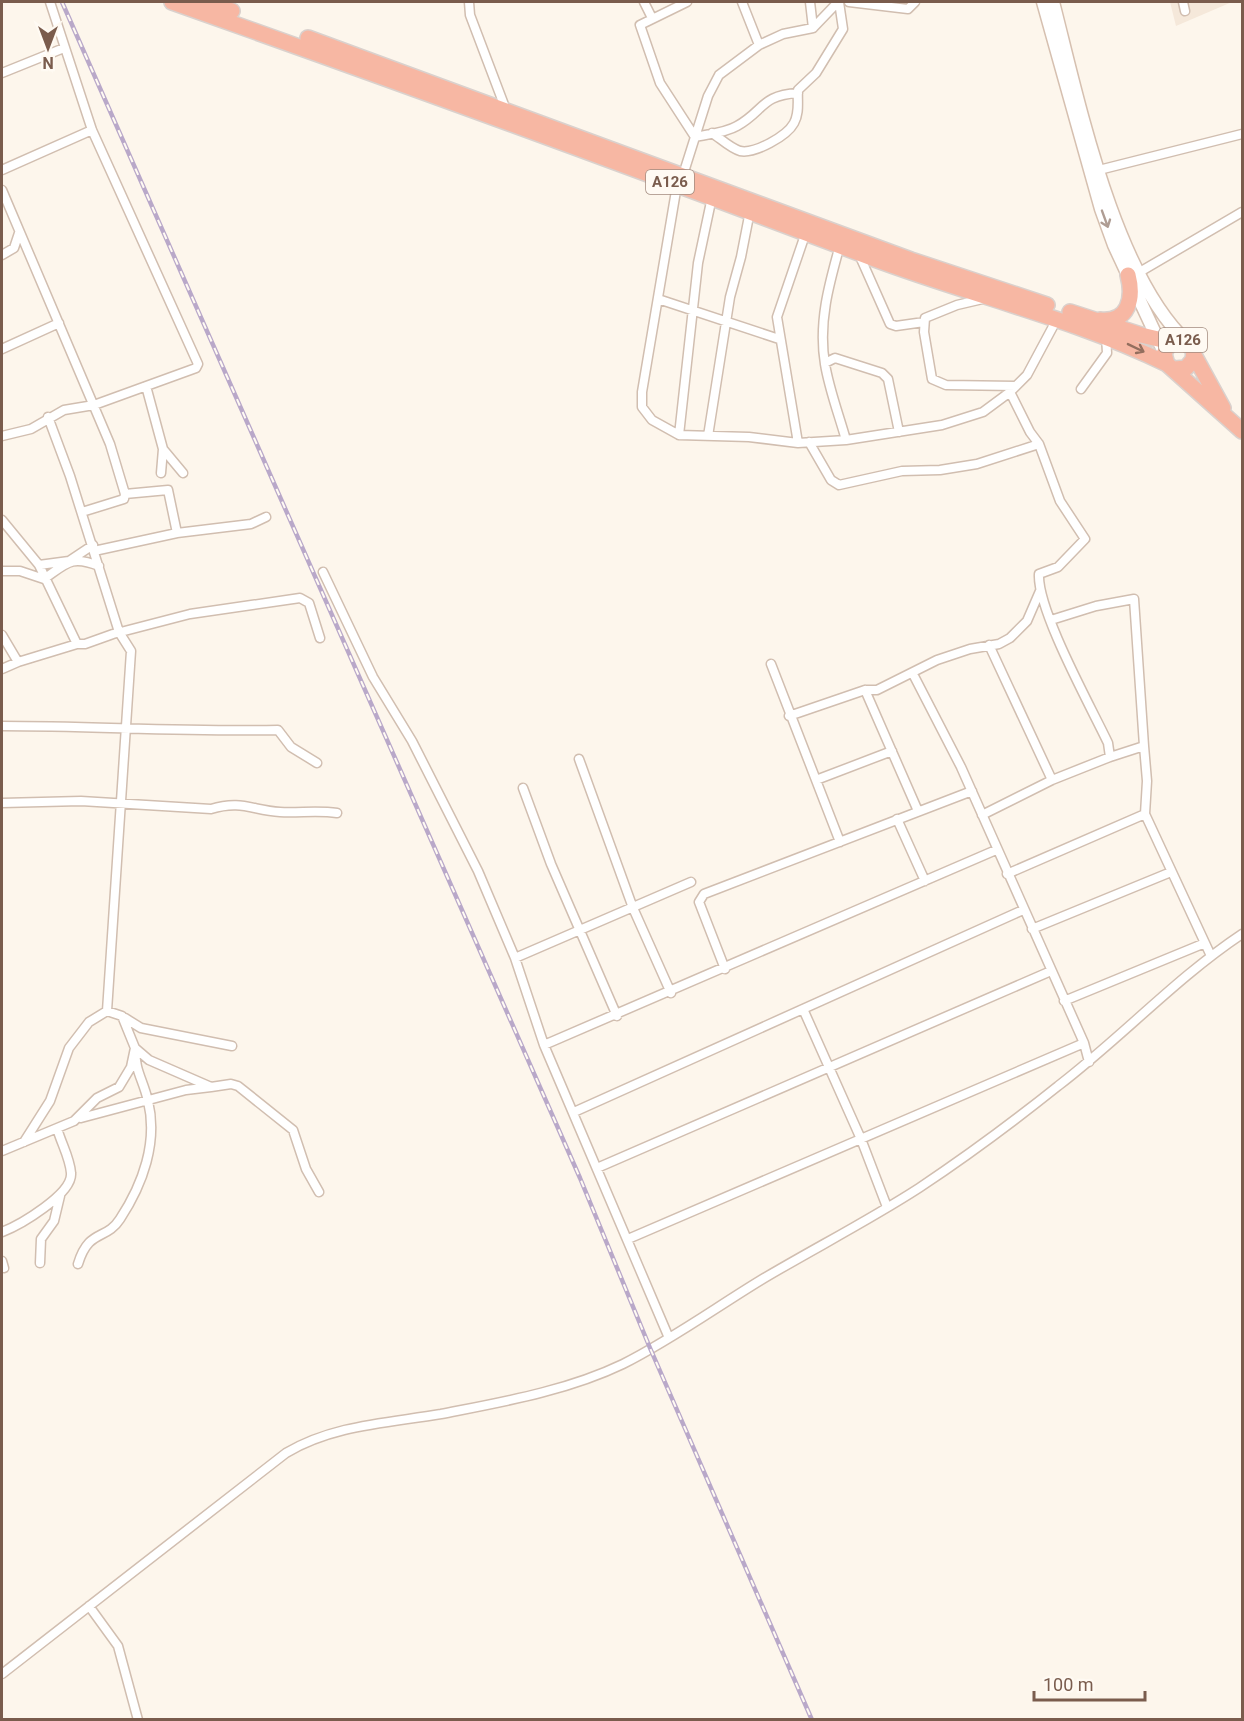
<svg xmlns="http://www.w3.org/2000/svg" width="1244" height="1721" font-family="Roboto,sans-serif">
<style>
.residential{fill:#f5e8da}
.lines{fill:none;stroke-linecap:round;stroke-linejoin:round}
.street-casing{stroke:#d1beb0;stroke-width:11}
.secondary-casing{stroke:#d6c0b0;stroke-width:15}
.highway-casing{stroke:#dad1cd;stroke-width:18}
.street{stroke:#fff;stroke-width:8}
.secondary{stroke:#fff;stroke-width:12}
.highway{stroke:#f7b7a3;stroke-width:15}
.rail-casing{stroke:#b9a8c9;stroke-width:4.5}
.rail{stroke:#fffaf3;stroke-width:2;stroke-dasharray:7;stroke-linecap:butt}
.oneway{stroke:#af9d94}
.oneway2{stroke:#936e5e}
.labels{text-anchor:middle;stroke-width:4.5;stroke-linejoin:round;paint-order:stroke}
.shield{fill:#fffaf3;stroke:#a28b7f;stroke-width:1.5}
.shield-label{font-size:15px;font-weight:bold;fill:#7a5c4d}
</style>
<rect width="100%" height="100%" fill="#fdf6ec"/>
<!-- residential -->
<path class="residential" d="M1170,2H1232L1176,26Z"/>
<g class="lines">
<defs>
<path id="street" d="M469,2L470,15L506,110
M644,2L652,18
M687,2L640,25L660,83L695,137
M742,2L759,45
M810,2L813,28
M849,2L908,9L915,2
M1183,2L1185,11
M2,73L64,48
M712,133C720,138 730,148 740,151C755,154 787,136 794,123C800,112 797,101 798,90L816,73L843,29L839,2
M695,137C708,134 725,133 737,126C764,111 761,95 798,93
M2,170L92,130
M1099,170L1242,134
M683,175L708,96L719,75L759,45L783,34L813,28L838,2
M677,185L642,392V407L652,420L679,435
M2,190L110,444L125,494L124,499L82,512
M712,197L698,263L679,435L749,437L798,443L846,440L942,425L983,412L1010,392L1027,375L1057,319
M840,245C829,284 818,323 825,364C829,389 839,415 846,440
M858,252L890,324L896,326L924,322
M2,255L14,248L19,233
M1138,273L1242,212
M987,298L957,305L925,318L924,332L932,379L946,385L1016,386
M658,299L779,339
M2,349L59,323
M825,363L835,358L882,373L888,379L899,432
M146,386L163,449L161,473
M1081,389L1107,353L1106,336
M1010,392L1030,432L1039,444L1060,501L1085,539L1058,567L1039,574C1037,610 1091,707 1108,743L1110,757L1144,746L1147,781L1145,814L1211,956
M48,417L70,476L119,632L131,651L107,1011
M2,436L31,429L64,410L94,405L196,368L198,364L92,130L50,2
M708,436L730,297L741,257L750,211
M809,442L831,480L839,485L902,471L940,470L977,464L1039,444
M798,443L777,317L806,232
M163,449L183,473
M125,494L168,490L177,533L251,524L266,517
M2,520L39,565L77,644H85L113,634L190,614L300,598L309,603L320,638
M94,551L177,533
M39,565L69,561L93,545
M2,571H20L44,579C67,563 71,555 99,566
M323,572L373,677L412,741L478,871L515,958L544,1045L669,1338
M1051,620L1096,606L1134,599L1144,746
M2,635L18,662
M989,645L1052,780
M771,664L840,842
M2,669L18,662L77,644
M913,674L961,767L1084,1043L1089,1062
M865,690L918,811
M789,716L865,690H877L937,660L970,649L999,644L1010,638L1027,621L1040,591
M2,726C94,726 186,732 278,730L291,747L317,763
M579,759L633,908L671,993
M816,780L892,751
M523,788L551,864L617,1016
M2,803L81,801L211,809C241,800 252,810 280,812C300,813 318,810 337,813
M982,815L1052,780L1110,757
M897,819L925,881
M1007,874L1145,814
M1032,929L1171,872
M515,958L691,882
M725,969L699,902L704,894L972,791
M1064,1001L1205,943
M803,1009L861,1139L887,1207
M125,1018L141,1028L232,1046
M544,1045L996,850
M574,1112L1023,910
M81,1118L186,1090L211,1087
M24,1142L50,1101L69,1048L89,1022L107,1011L122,1016L135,1048L149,1060L211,1087L231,1084L238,1086L293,1130L306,1169L319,1192
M2,1151L74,1121L97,1098L119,1087L131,1067L135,1048C135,1072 143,1079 148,1101C158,1142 143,1184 120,1219C106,1241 89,1228 78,1264
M597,1168L1051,971
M2,1232C20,1225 73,1194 71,1173C70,1158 61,1143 57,1128
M628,1239L1084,1043
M2,1261L4,1268
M40,1263L41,1239L54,1221L60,1196
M89,1606L118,1646L138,1720
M2,1674L286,1453C333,1425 388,1423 441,1414C502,1402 567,1391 623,1364C671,1340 715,1308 761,1280C813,1249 868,1221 919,1188C967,1156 1013,1122 1058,1086C1121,1038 1176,978 1242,934"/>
<path id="secondary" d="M1043,2L1101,209L1114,245L1161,346
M1053,2C1078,99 1114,275 1188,343"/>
<path id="highway" d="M172,2C407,85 640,170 872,258C970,295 1073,318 1167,364
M204,2L232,11
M308,38L911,260L1047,305
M1070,312L1141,335L1171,342
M1100,320C1129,323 1134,298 1128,275
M1194,355L1223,408
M1175,369L1186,368L1193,360L1194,350L1183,340L1169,343L1164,354L1167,364L1242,431"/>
</defs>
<!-- street casing -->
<use href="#street" class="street-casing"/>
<!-- secondary casing -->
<use href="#secondary" class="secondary-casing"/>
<!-- highway casing -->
<use href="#highway" class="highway-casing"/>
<!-- street -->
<use href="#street" class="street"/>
<!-- secondary -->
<use href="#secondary" class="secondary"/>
<!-- highway -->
<use href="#highway" class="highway"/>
<defs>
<path id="rail" d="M62,2L580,1178L650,1348L812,1720"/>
</defs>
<!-- rail casing -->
<use href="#rail" class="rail-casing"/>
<!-- rail -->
<use href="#rail" class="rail"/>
</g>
<!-- one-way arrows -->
<defs><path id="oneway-shaft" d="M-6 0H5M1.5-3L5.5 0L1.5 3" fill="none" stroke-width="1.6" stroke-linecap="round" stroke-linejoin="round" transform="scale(1.5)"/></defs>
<use class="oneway" href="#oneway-shaft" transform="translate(1105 219) rotate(70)"/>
<use class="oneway2" href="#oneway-shaft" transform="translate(1136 348) rotate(26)"/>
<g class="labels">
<!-- shield labels -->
<g class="shield">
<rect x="646" y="170" width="48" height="24" rx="4.5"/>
<rect x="1159" y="328" width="48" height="24" rx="4.5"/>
</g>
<g class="shield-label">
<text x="670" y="187">A126</text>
<text x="1183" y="345">A126</text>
</g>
</g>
<!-- border -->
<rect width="1244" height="1721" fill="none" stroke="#7a5c4d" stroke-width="6"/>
<!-- north arrow -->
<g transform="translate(48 48) rotate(180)" stroke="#fffaf3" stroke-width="4.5" paint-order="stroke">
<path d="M0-4.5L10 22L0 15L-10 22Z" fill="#7a5c4d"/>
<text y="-9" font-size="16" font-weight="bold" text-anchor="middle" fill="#7a5c4d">N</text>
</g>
<!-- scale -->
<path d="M1034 1691v9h111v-9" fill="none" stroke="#7a5c4d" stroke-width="3"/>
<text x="1043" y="1691" font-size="18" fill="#7a5c4d" stroke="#fffaf3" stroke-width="4.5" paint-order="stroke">100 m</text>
</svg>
